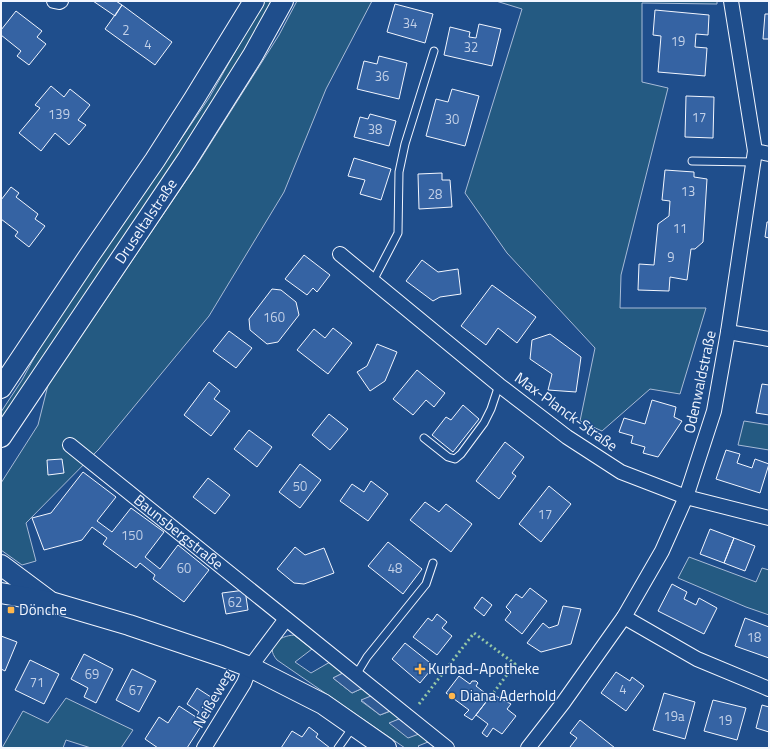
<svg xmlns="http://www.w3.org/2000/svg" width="770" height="749" font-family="'Titillium Web',sans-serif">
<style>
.green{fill:#245a82;stroke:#a8bbd7}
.parking{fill:#305b95;stroke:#a8bbd7}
.building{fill:#3563a3;stroke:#f2f6ff}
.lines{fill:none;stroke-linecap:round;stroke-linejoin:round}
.lane-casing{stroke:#f2f6ff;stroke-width:9}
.street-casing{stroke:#f2f6ff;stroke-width:16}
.secondary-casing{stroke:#f2f6ff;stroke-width:22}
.lane{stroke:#1f4e8c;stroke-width:7}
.street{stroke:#1f4e8c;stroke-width:14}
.secondary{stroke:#1f4e8c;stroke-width:20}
.hedge{stroke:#97c8a6;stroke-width:3;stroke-dasharray:2 3;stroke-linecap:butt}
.poi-dot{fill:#ffb74d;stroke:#1f4e8c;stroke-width:1.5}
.labels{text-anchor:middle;stroke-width:3;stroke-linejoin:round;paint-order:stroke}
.number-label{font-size:13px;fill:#c3d1e8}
.street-label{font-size:15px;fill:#f2f6ff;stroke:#1f4e8c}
.poi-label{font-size:15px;fill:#f2f6ff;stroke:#1f4e8c;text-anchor:start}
</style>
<rect width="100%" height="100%" fill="#1f4e8c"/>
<!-- green -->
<path class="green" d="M264,1H275L210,111L1,423V412L22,380L45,338L209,98Z
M297,1H372L326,89L284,192L209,316L99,449L26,523L36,561L22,565L1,550V483L38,425L48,385L200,160L279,35Z
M496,1H717V4L642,3V82L668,88L621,275L620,308H706L680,394L650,389L602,431L580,421L595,348L507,253L465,193L522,9Z
M744,421L769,425V450L738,445Z
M689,557L756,582L762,568L769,570V615L746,607L678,578Z
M294,635L312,649L295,662L311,673L330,662L343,673L333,678L352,693L363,688L371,696L361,701L380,715L391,711L399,719L390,723L419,734L428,742L418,746L420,748H405L277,660C264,645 280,636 294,635Z
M66,698L133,730L121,748H91L66,740L63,748H2L23,711L48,723Z"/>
<!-- parking -->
<path class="parking" d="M343,673L363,688L352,693L333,678Z
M371,696L390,711L380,715L361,700Z
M399,719L419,734L408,738L389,723Z"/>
<!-- building -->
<path class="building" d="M93,1H116L122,5L115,16Z
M395,4L433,14L425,43L387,32Z
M122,5L172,42L155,65L105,29Z
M655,10L709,15L708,35L696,34L695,47L707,48L705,76L658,72L661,36L653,35Z
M16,11L42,31L37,37L46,44L29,65L17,56L21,51L1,35V30Z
M765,14H769V39H763Z
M479,24L501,29L492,66L444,55L450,27L470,32L469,37L476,38Z
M379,56L407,63L399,99L357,89L364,61L377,64Z
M51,86L64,97L70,89L90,105L78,120L86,125L69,145L55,133L41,151L19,133L40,108L35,105Z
M452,89L479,96L465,146L426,136L436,99L448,102Z
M686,96L714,97L713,138L685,137Z
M370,114L396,121L389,146L354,137L360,117L368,119Z
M354,158L391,169L381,200L360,194L365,180L348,176Z
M665,170L694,172V177L707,179L703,242L695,249H691L687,280L670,277L669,291L638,290L639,264L654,265L658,224L669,216L670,201L662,200Z
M442,173V180H450L452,207L419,209L418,174Z
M11,187L19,193L16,197L38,214L35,219L45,226L29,247L15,236L18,232L1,219V200Z
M767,222H769V238L765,237Z
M304,255L330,275L317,292L313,288L307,295L285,279Z
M422,260L438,272L458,269L461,294L440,297L433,301L406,281Z
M492,285L536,317L517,343L498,328L486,345L461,326Z
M272,289L281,290L296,302L299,315L278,342L267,344L250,330L249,319Z
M333,328L352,343L328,374L297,350L314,329L325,338Z
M229,331L252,348L236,368L213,351Z
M550,334L581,357L576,392L548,390L552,374L530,359L532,340Z
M377,344L397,352L385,381L370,391L357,372L367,366Z
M417,370L445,393L434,407L426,400L413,415L393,399Z
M209,382L220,391L214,399L230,411L211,436L184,415Z
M762,384L769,385V415L756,413Z
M652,400L676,407L674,417L682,421L658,457L643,453L645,447L631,443L633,436L619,432L624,418L645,424Z
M463,405L479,419L453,452L432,435L446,417L451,420Z
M329,414L348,429L330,450L312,435Z
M249,430L272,447L257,467L234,449Z
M505,442L524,457L512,473L516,476L499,499L476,481Z
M726,450L740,454L737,463L752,468L755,459L769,464L760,493L716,479Z
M62,459L64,473L48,475L47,460Z
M300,464L321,480L300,508L279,492Z
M83,472L116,497L97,521L112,532L131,508L164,532L145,557L160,569L178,545L209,570L184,602L153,579L155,575L140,563L136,568L103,544L107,538L92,527L82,540L44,550L32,518L51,513Z
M208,478L230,495L215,514L193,497Z
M371,481L388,494L368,521L340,501L352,484L364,492Z
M549,486L571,504L541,542L519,524Z
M425,502L439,512L446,504L472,524L451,552L410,520Z
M710,529L734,538L724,563L700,554Z
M734,538L755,546L745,571L724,563Z
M388,542L422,569L403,594L368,566Z
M295,547L305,555L324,548L334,573L304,584L294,583L277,569Z
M672,584L687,592L684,599L696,605L699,598L717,608L704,634L658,611Z
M530,588L547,601L522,634L505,620L511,612L506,607L516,594L522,598Z
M245,590L248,610L226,614L222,593Z
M482,597L492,605L484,616L474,608Z
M563,606L581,609L571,644L541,652L527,643L543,623L549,628L558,625Z
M437,614L447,622L442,628L452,636L437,655L413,637L428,618L432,621Z
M745,618L769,627V658L735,646Z
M1,636L17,642L5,671L1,669Z
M405,643L434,666L420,683L392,659Z
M84,654L113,669L96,703L84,697L88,688L71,679Z
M30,660L59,674L44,704L15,690Z
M132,669L156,681L139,712L116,700Z
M616,672L630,681L632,677L644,686L626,711L601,693Z
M459,676L470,684L472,681H476L478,683L476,686L490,697L472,720L464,715L469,710L446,693Z
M197,688L217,701L187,748H158L145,739L159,717L168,723L179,706L196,717L199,712L187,704Z
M664,693L695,702L685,739L653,730Z
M492,694L511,704L507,709L516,716L502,734L493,728L487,737L482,733L488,724L476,715Z
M713,700L746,708L737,740L704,731Z
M762,705L769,707V732L756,728Z
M580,720L615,748H572L570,747L577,738L570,733Z
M309,727L318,734L316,737L330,748H281L292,731L302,737Z"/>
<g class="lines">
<defs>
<path id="lane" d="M692,161L753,162
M373,281L398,233L399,172L405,144L434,51
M424,438L448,457L455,459L461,454L484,423L491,409L499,385
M356,675L367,657L426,584L433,563
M338,748L353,727"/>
<g id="street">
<path d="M54,1L59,2L61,1"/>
<path d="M755,151L769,154"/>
<path d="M340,254L499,385L567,437L621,472L686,497L769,518"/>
<path d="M728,332L769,339"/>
<path id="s1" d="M70,445L447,748"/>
<path d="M624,617L697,659L769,689"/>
<path d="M204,748L244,683L250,667L286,619"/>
<path d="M528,748L563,703L624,617L662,551L686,497L714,411L728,332L755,151L731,1"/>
</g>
<g id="secondary">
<path d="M1,388L89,256L155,160L194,99L254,1"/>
<path id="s2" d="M1,437L187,160L253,55L283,1"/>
<path d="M1,565L48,600"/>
<path d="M1,593L51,602L129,625L221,656L250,667L323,704L386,748"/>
</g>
</defs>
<!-- lane casing -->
<use href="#lane" class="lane-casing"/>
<!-- street casing -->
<use href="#street" class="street-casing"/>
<!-- secondary casing -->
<use href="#secondary" class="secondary-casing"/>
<!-- lane -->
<use href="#lane" class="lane"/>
<!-- street -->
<use href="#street" class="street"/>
<!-- secondary -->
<use href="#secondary" class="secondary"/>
<!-- hedge -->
<path class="hedge" d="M419,704L474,633L515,664L494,692"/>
</g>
<!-- markers -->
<g class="poi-dot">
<rect x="7" y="606" width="8" height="8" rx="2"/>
<path d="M418 663h4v4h4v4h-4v4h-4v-4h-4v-4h4z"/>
<circle cx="452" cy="696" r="4"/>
</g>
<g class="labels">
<!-- number labels -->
<g class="number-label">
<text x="410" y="28">34</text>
<text x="126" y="35">2</text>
<text x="678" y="46">19</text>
<text x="148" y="49">4</text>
<text x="471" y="52">32</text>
<text x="382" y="81">36</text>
<text x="59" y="119">139</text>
<text x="699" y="122">17</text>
<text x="452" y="124">30</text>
<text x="375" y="134">38</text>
<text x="688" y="196">13</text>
<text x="435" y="199">28</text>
<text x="680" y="233">11</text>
<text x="671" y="262">9</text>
<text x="274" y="322">160</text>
<text x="300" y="491">50</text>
<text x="545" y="519">17</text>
<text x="132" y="540">150</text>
<text x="184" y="573">60</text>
<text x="395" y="573">48</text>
<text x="235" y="607">62</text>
<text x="754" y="642">18</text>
<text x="92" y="679">69</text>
<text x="37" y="687">71</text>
<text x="623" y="694">4</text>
<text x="136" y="695">67</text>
<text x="674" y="721">19a</text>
<text x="725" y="725">19</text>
</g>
<!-- street labels -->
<g class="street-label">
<text dy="5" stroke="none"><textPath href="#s2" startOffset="260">Druseltalstraße</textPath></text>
<text transform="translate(700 382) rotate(-78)" y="5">Odenwaldstraße</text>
<text transform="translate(566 412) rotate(36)" y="5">Max-Planck-Straße</text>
<text dy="5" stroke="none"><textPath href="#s1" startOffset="139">Baunsbergstraße</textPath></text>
<text transform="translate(213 699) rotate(-60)" y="5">Neißeweg</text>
</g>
<!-- poi labels -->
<g class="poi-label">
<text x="19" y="615">Dönche</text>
<text x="428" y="674">Kurbad-Apotheke</text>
<text x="460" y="701">Diana Aderhold</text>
</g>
</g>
<!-- border -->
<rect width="770" height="749" fill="none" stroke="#f2f6ff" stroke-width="4"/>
</svg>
